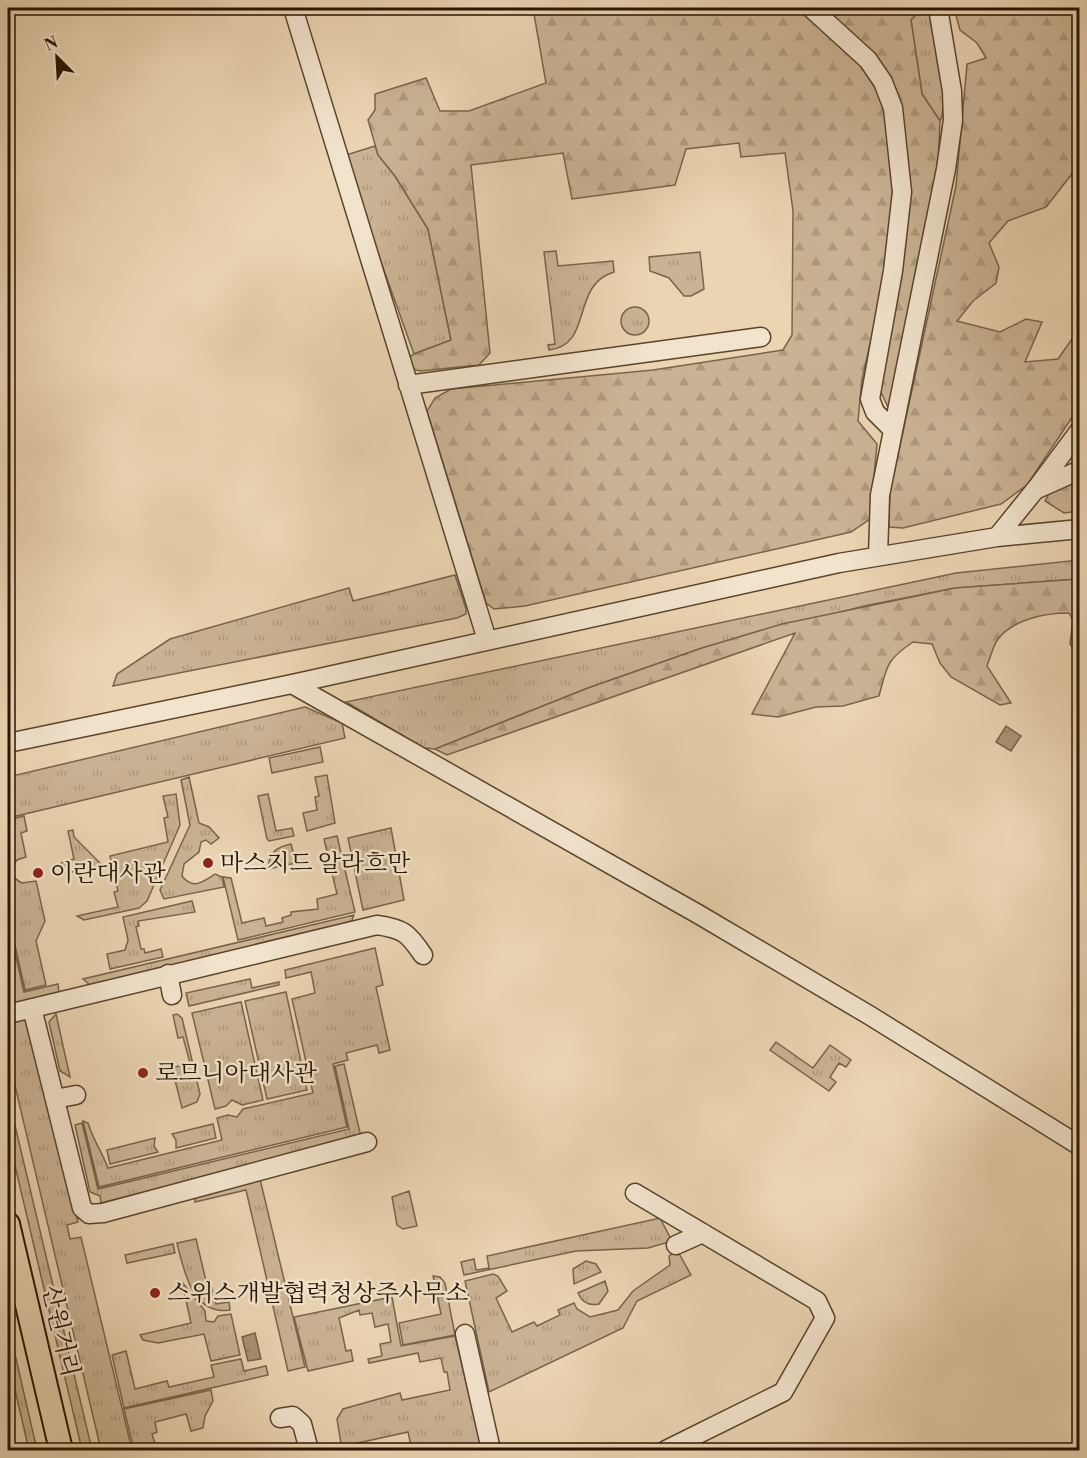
<svg xmlns="http://www.w3.org/2000/svg" width="1087" height="1458" font-family="'Libre Bodoni','Noto Serif KR',serif">
<style>
.grass{fill:url(#grass-tufts);stroke:#79644a;stroke-width:1.5}
.forest{fill:url(#forest-firs);stroke:#79644a;stroke-width:1.5}
.water{fill:url(#water-ripples);stroke:#756046;stroke-width:1.5}
.lines{fill:none;stroke-linecap:round;stroke-linejoin:round}
.minor-casing{stroke:#59442c;stroke-width:21}
.major-casing{stroke:#281400;stroke-width:26}
.minor{stroke:#f2e3cd;stroke-width:18}
.major{stroke:#ebd4b2;stroke-width:22}
.poi-dot{fill:#8f2418;stroke:#f2e3cd;stroke-width:2}
.labels{text-anchor:middle;stroke-width:5;stroke-linejoin:round;paint-order:stroke}
.poi-label{font-size:24px;fill:#281400;stroke:#f2e3cd;text-anchor:start}
.street-label{font-size:24px;fill:#281400;stroke:#f2e3cd}
</style>
<defs>
<pattern id="grass-tufts" width="24" height="20" patternUnits="userSpaceOnUse" patternTransform="scale(1.5)"><rect width="24" height="20" fill="#cab394"/><path d="M3 7l-1-3M5 7V3M7 7l1-3M15 17l-1-3M17 17v-4M19 17l1-3" fill="none" stroke="#ae997e"/></pattern>
<pattern id="forest-firs" width="22" height="20" patternUnits="userSpaceOnUse" patternTransform="scale(1.5)"><rect width="22" height="20" fill="#cab394"/><path d="M5 1l3.5 6h-7zM16 11l3.5 6h-7z" fill="#ae997e"/></pattern>
<pattern id="water-ripples" width="26" height="14" patternUnits="userSpaceOnUse" patternTransform="scale(1.5)"><rect width="26" height="14" fill="#a99375"/><path d="M2 4q2-2 4 0t4 0M15 11q2-2 4 0t4 0" fill="none" stroke="#8a775e"/></pattern>
</defs>
<rect width="100%" height="100%" fill="#ebd4b2"/>
<filter id="stains"><feTurbulence type="fractalNoise" baseFrequency=".00333" numOctaves="4"/><feColorMatrix values="0 0 0 0 .2 0 0 0 0 .09 0 0 0 0 .02 0 0 0 .5 -.17"/></filter>
<radialGradient id="worn" r=".72"><stop offset=".6" stop-color="#630" stop-opacity="0"/><stop offset="1" stop-color="#630" stop-opacity=".3"/></radialGradient>
<!-- grass -->
<path class="grass" d="M922,8H930C933,31 950,102 940,121L922,94L911,20Z
M375,146L378,155L395,176L428,229L451,340L414,354L343,156Z
M556,251L558,266L613,261L614,272C570,285 594,345 549,350L548,345L555,344L544,252Z
M700,252L704,289L691,296H684L669,278L650,271L649,257Z
M621 321a14 14 0 1 1 28 0a14 14 0 1 1-28 0Z
M1079,560V579L955,588L864,606L702,648L588,688L435,749L424,748L346,702L956,573Z
M455,575L466,609V614L457,618L113,686L117,674L170,639L349,588L353,601Z
M305,707L342,723L345,738L8,818V777Z
M320,747L323,762L272,773L269,758Z
M327,775L335,823L307,831L303,813L317,810L315,797L319,796L315,777Z
M189,777L199,823L209,827L219,838L211,844L206,840L201,842L199,852L184,864L182,876C193,890 203,882 215,874L222,877L224,887L164,899L160,890L190,825L181,780Z
M176,794L180,825L147,901L139,908L84,920L77,916L118,907L114,892L118,891L110,856L168,842L164,818L168,817L163,796Z
M268,794L276,831L292,828L294,836L269,841L267,839L258,796Z
M24,816L27,831L21,833L26,857L17,860C10,869 11,878 22,883L36,881L45,921L36,941L46,985L25,990L8,914V820Z
M391,828L404,900L363,910L348,838Z
M73,830L74,837L102,865L63,874L61,863L74,859L68,831Z
M337,836L355,912L238,940L223,877L231,878L242,923L264,918L266,926L283,922L282,918L291,915V912L318,909L317,899L337,894L324,839Z
M291,844L296,863L268,869C269,853 276,847 291,844Z
M192,901L195,912L138,921L139,926L136,927L141,949H144L145,953L161,949L163,957L110,969L107,954L125,950L128,940L123,917Z
M354,915L350,925L92,987L83,979Z
M8,922L24,992L58,984L59,993L8,1005Z
M375,948L383,985L376,987L390,1050L379,1053L377,1045L346,1053L348,1060L333,1064L347,1127L99,1187L83,1121L88,1123C93,1140 102,1152 108,1168L222,1140L217,1118L228,1115L237,1117L243,1109L313,1093L292,999L315,993L311,972L286,978L285,970Z
M250,979L252,988L279,982V985L189,1006L186,993Z
M286,992L307,1090L267,1099L245,1001Z
M241,1002L263,1100L242,1105L232,1100L226,1106L215,1109L192,1013Z
M56,1014L70,1077L60,1071L49,1022Z
M177,1014L182,1018L200,1094L197,1102L182,1108L174,1076L170,1077L168,1069L190,1063L183,1037L178,1038L173,1015Z
M29,1015L78,1222L67,1225L70,1239L81,1237L132,1450H101L8,1056V1020Z
M776,1042L813,1068L830,1045L851,1060L846,1067L839,1063L830,1077L836,1082L829,1091L770,1050Z
M344,1064L361,1137L101,1203L100,1196L90,1192L75,1125L82,1123L98,1189L349,1129L335,1066Z
M8,1096L92,1450H82L8,1136Z
M213,1124L216,1138L176,1148V1140L172,1134Z
M155,1138L154,1146L158,1152L110,1164L107,1150Z
M259,1175L305,1367L288,1371L246,1190L195,1202V1194Z
M409,1191L417,1226L403,1229L397,1225L392,1197Z
M660,1218L672,1241L648,1248L576,1251L464,1275L461,1262L474,1259L476,1270L489,1268L487,1256Z
M196,1239L207,1285H211L216,1304L229,1302L230,1310C193,1316 184,1272 177,1243Z
M173,1244L175,1253L127,1263L125,1255Z
M677,1250L691,1275L637,1301L623,1328L489,1392L465,1281L493,1274L498,1276L507,1291L496,1298L512,1332L534,1322L537,1326L560,1315L558,1310L574,1303L577,1309L590,1317L618,1310L633,1291L670,1265L669,1256Z
M586,1261L596,1264L601,1272L574,1284L573,1269Z
M433,1276L440,1277L445,1283L455,1335L403,1345L399,1323L441,1314Z
M605,1281L608,1291L599,1304C589,1306 582,1303 578,1293Z
M182,1282L205,1311L206,1321L214,1322L218,1316L231,1314L240,1355L211,1361L204,1334L158,1343L143,1340L140,1335L191,1323Z
M392,1297L401,1346L455,1336L482,1450H447L445,1444L412,1450L408,1432L349,1445L342,1450L337,1419L343,1409L400,1393L402,1400L450,1390L447,1372H444L441,1358L420,1362L418,1353L369,1363L368,1359L382,1356L380,1344L391,1342L388,1324L375,1327L372,1313L360,1315L359,1310L339,1318L346,1351L351,1350L353,1361L308,1371L294,1317Z
M8,1324L37,1450H29L8,1360Z
M126,1351L135,1389L167,1381L169,1387L214,1377L211,1365L241,1359L244,1371L266,1366L268,1375L124,1408L112,1355Z
M211,1390L213,1401L205,1416L203,1428L191,1431L186,1414L155,1422L157,1432L152,1434L155,1444L149,1446L150,1450H134L124,1409Z"/>
<!-- forest -->
<path class="forest" d="M561,8H800L863,65L887,107L895,190L886,274L862,379L858,421L877,444L870,519L851,532L525,606L494,609L486,603L427,411L435,398L451,389L653,370L783,350L792,335L793,211L785,153L741,157L739,143L686,149L675,185L572,199L563,153L471,165L490,353L479,365L420,371L410,368L406,359L414,354L451,340L428,229L395,176L378,155L368,120L375,110V94L426,78L440,111H469L546,83L534,14Z
M820,8H922L911,20L922,94L940,121L938,168L892,404L888,407L878,386L899,273V107Z
M954,8H1079V165L1046,207L1008,221L989,243L999,267L996,283L973,301L957,321L1000,332L1026,319L1042,322L1025,362L1058,359L1079,329V407L1027,485L1001,504L903,528L889,527L890,492L956,186L967,64L986,58L977,43L960,30Z
M1079,476V511L1064,513L1045,501L1052,488Z
M1079,579V656L1070,644L1073,620L1069,613C1045,613 1014,619 998,639C993,646 990,658 987,666L1011,703L1000,705L951,677L940,663L932,644L913,642C886,660 887,666 879,696L843,706L816,707L778,717L752,714L795,633L447,755L435,749L588,688L702,648L782,624L955,588Z"/>
<!-- water -->
<path class="water" d="M1006,726L1021,736L1011,751L996,742Z
M255,1333L261,1359L248,1361L242,1337Z"/>
<g class="lines">
<defs>
<path id="minor" d="M293,8L487,640
M811,8L868,60L883,82L893,108L902,192L893,271L870,399L875,412L893,430
M408,385L761,337
M1036,489L1080,430
M997,537L1035,490L1080,470
M878,556L880,495L946,169L953,120L952,91L938,8
M292,684L698,914L869,1015L1080,1146
M8,743L292,684L839,563L997,537L1080,529
M168,974L172,995
M32,1008L82,1208L89,1214L103,1213L367,1142
M8,1014L377,925C404,929 408,933 423,955
M55,1099L76,1095
M635,1193L817,1301L825,1318L783,1392L666,1450
M676,1245L703,1233
M465,1334L491,1450
M280,1418L293,1416L302,1424L309,1450"/>
<path id="major" d="M8,1224L61,1450"/>
</defs>
<!-- minor casing -->
<use href="#minor" class="minor-casing"/>
<!-- major casing -->
<use href="#major" class="major-casing"/>
<!-- minor -->
<use href="#minor" class="minor"/>
<!-- major -->
<use href="#major" class="major"/>
</g>
<!-- markers -->
<g class="poi-dot">
<circle cx="208" cy="863" r="6"/>
<circle cx="38" cy="873" r="6"/>
<circle cx="143" cy="1073" r="6"/>
<circle cx="155" cy="1293" r="6"/>
</g>
<g class="labels">
<!-- poi labels -->
<g class="poi-label">
<text x="220" y="871">마스지드 알라흐만</text>
<text x="50" y="881">이란대사관</text>
<text x="155" y="1081">로므니아대사관</text>
<text x="167" y="1301">스위스개발협력청상주사무소</text>
</g>
<!-- street labels -->
<g class="street-label">
<text transform="translate(61 1331) rotate(77)" y="8">산원거리</text>
</g>
</g>
<!-- margin -->
<rect width="1087" height="1458" fill="none" stroke="#ebd4b2" stroke-width="30"/>
<rect x="9" y="9" width="1069" height="1440" fill="none" stroke="#281400" stroke-width="3"/>
<rect x="15" y="15" width="1057" height="1428" fill="none" stroke="#281400" stroke-width="1.5"/>
<!-- north arrow -->
<g transform="translate(57 57) rotate(336)" stroke="#f2e3cd" stroke-width="4.5" paint-order="stroke">
<path d="M0-4.5L10 22L0 15L-10 22Z" fill="#281400"/>
<text y="-9" font-size="16" font-weight="bold" text-anchor="middle" fill="#281400">N</text>
</g>
<rect width="100%" height="100%" filter="url(#stains)"/>
<rect width="100%" height="100%" fill="url(#worn)"/>
</svg>
